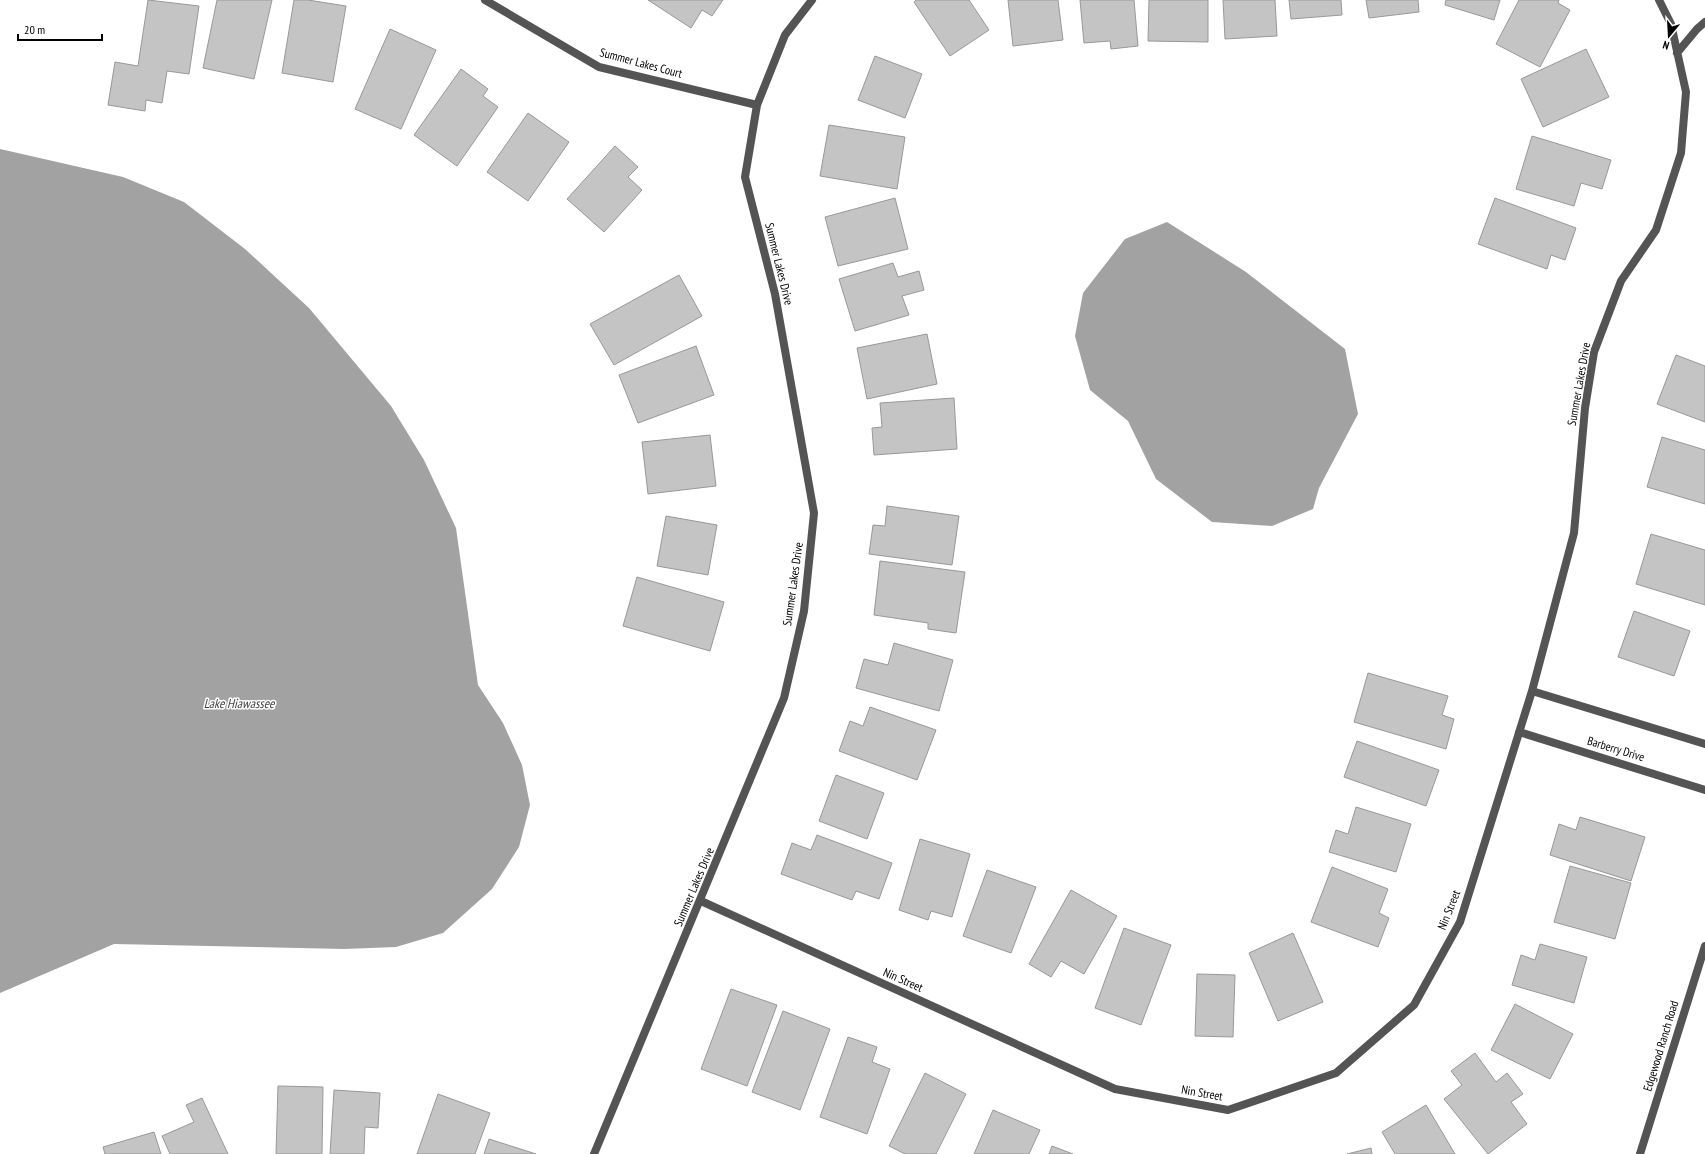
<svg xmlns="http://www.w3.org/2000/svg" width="1705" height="1154" font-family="'PT Sans Narrow',sans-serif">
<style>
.water{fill:#a2a2a2}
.building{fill:#c4c4c4;stroke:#989898}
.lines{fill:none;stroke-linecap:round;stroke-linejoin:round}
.minor{stroke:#545454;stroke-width:8}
.tertiary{stroke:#545454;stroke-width:8}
.labels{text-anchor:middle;stroke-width:3;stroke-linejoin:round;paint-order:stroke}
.street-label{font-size:12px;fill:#000;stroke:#fff}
.water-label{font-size:13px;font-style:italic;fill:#434343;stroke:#fff}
</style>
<rect width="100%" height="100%" fill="#fff"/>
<!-- water -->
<path class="water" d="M0,149L123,177L184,202L245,249L309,308L391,406L424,460L456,528L478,685L503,723L522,765L530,805L519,847L492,889L443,933L396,947L344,949L114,944L0,993Z
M1167,222L1246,272L1345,349L1358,414L1319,488L1313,509L1272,526L1212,522L1156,479L1128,421L1090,390L1075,336L1083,293L1125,239Z"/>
<!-- building -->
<path class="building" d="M148,0L199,6L189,74L167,71L162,103L146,100L145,111L108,105L115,62L138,66Z
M217,0H272L254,79L203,68Z
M294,0H308L346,6L333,82L282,73Z
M648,0H723L712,16L702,10L691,28Z
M916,0H969L989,30L950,56L914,2Z
M1008,0H1058L1063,40L1013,46Z
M1080,0H1134L1138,46L1111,49L1110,41L1084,43Z
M1149,0H1208V42L1148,41Z
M1223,0H1275L1277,36L1225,39Z
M1289,0H1341L1342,15L1291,19Z
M1366,0H1418L1419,12L1369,18Z
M1446,0H1500L1494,20L1445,5Z
M1519,0H1559L1558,3L1570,10L1540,67L1496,44Z
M390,29L436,50L401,129L355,109Z
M1586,49L1609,97L1543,127L1521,79Z
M875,56L922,74L905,118L858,100Z
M461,69L488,89L483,96L498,107L457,166L414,135Z
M528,113L569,142L528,201L487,172Z
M829,125L905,137L897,189L820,176Z
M1532,136L1611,160L1602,189L1581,183L1574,206L1516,189Z
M615,146L638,167L628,177L642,190L604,232L567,199Z
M895,198L908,249L838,266L825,217Z
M1495,198L1576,228L1565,260L1551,255L1547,269L1478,244Z
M893,263L898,277L919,271L924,290L902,296L909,315L855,331L839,279Z
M679,275L702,316L614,365L590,324Z
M927,334L937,384L867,399L857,348Z
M696,346L714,395L638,423L619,375Z
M1676,355L1705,366V422L1657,404Z
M954,398L957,449L874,455L872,428L882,427L880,403Z
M710,435L716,486L648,494L642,442Z
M1662,437L1705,450V504L1647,487Z
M887,506L959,516L952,565L869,554L873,525L885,526Z
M666,516L717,525L708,575L657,566Z
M1651,534L1705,550V605L1636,584Z
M880,561L965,572L956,633L928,629V623L874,615Z
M637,577L724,602L710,651L623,626Z
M1634,611L1690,631L1674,676L1618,657Z
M894,643L953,660L939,711L856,688L864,659L888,665Z
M1368,673L1448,696L1442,715L1454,719L1446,749L1354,722Z
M870,707L936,730L917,780L839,751L850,721L863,726Z
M1357,741L1439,770L1426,806L1344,777Z
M836,775L884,793L867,839L819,821Z
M1356,807L1411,824L1396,872L1329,852L1336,830L1348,834Z
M1580,817L1645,837L1631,881L1550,855L1559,824L1576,830Z
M817,835L892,863L879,899L856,891L852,900L781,874L792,843L811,850Z
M920,839L970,854L952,917L931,911L928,920L899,910Z
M1570,866L1631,883L1615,939L1554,922Z
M1332,867L1388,889L1379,913L1389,918L1378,947L1311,922Z
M987,870L1036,887L1011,953L963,936Z
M1071,890L1117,916L1084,974L1061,961L1051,977L1029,964Z
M1124,928L1171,945L1141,1025L1095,1008Z
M1293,933L1323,1002L1278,1021L1249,953Z
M1540,944L1587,957L1574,1003L1512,985L1521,955L1535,960Z
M1197,974L1235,975L1233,1037L1195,1036Z
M731,989L777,1005L747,1086L701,1069Z
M1515,1004L1573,1034L1550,1079L1491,1050Z
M783,1011L830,1029L800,1110L752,1092Z
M848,1037L877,1047L872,1062L890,1069L867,1134L820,1117Z
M1475,1053L1496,1082L1507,1073L1523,1094L1511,1102L1527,1124L1488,1154L1444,1099L1462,1085L1451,1071Z
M925,1073L966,1094L936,1154H905L889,1146Z
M278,1086L323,1087L322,1154H276Z
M334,1090L380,1093L378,1128L365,1127L364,1154H330Z
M438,1094L490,1113L475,1154H417Z
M202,1098L228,1154H170L162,1136L194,1122L186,1105Z
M1426,1105L1455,1154H1395L1382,1132Z
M993,1110L1040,1130L1029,1154H974Z
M154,1132L161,1154H105L103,1147Z
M489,1139L536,1154H484Z
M1052,1146L1073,1154H1049Z
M1371,1148L1372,1154H1347Z"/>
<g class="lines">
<!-- minor -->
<path class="minor" d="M485,0L599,67L757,105
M1677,53L1697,29L1705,22
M1532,691L1705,744
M1519,732L1705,790
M701,901L1115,1089L1228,1110L1336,1073L1414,1005L1460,922L1532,691L1574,533L1585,408L1594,352L1621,281L1656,230L1681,153L1686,92L1671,24L1659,0
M594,1154L784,698L804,611L814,513L775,294L745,177L757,105L785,35L812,0"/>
<!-- tertiary -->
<path class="tertiary" d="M1640,1154L1705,946"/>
</g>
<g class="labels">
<!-- street labels -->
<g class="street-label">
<text transform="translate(641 63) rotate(15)" y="4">Summer Lakes Court</text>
<text transform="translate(779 264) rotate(76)" y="4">Summer Lakes Drive</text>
<text transform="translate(1579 384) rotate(-80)" y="4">Summer Lakes Drive</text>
<text transform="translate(793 584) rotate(-82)" y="4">Summer Lakes Drive</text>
<text transform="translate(1616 749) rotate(17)" y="4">Barberry Drive</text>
<text transform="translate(694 887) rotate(-67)" y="4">Summer Lakes Drive</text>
<text transform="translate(1449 910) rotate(-68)" y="4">Nin Street</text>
<text transform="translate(903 980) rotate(24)" y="4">Nin Street</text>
<text transform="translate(1661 1046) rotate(-73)" y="4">Edgewood Ranch Road</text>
<text transform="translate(1202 1093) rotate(10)" y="4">Nin Street</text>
</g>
<!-- water labels -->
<g class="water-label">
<text x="239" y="708">Lake Hiawassee</text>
</g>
</g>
<!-- north arrow -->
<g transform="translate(1669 36) rotate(198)" stroke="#ffffff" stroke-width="3" paint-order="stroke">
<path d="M0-3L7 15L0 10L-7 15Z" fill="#000000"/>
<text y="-6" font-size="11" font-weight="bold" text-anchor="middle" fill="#000000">N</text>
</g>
<!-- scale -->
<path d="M18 34v6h84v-6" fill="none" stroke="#000000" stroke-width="2"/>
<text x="24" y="34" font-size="12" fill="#000000" stroke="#ffffff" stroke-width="3" paint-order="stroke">20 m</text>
</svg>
